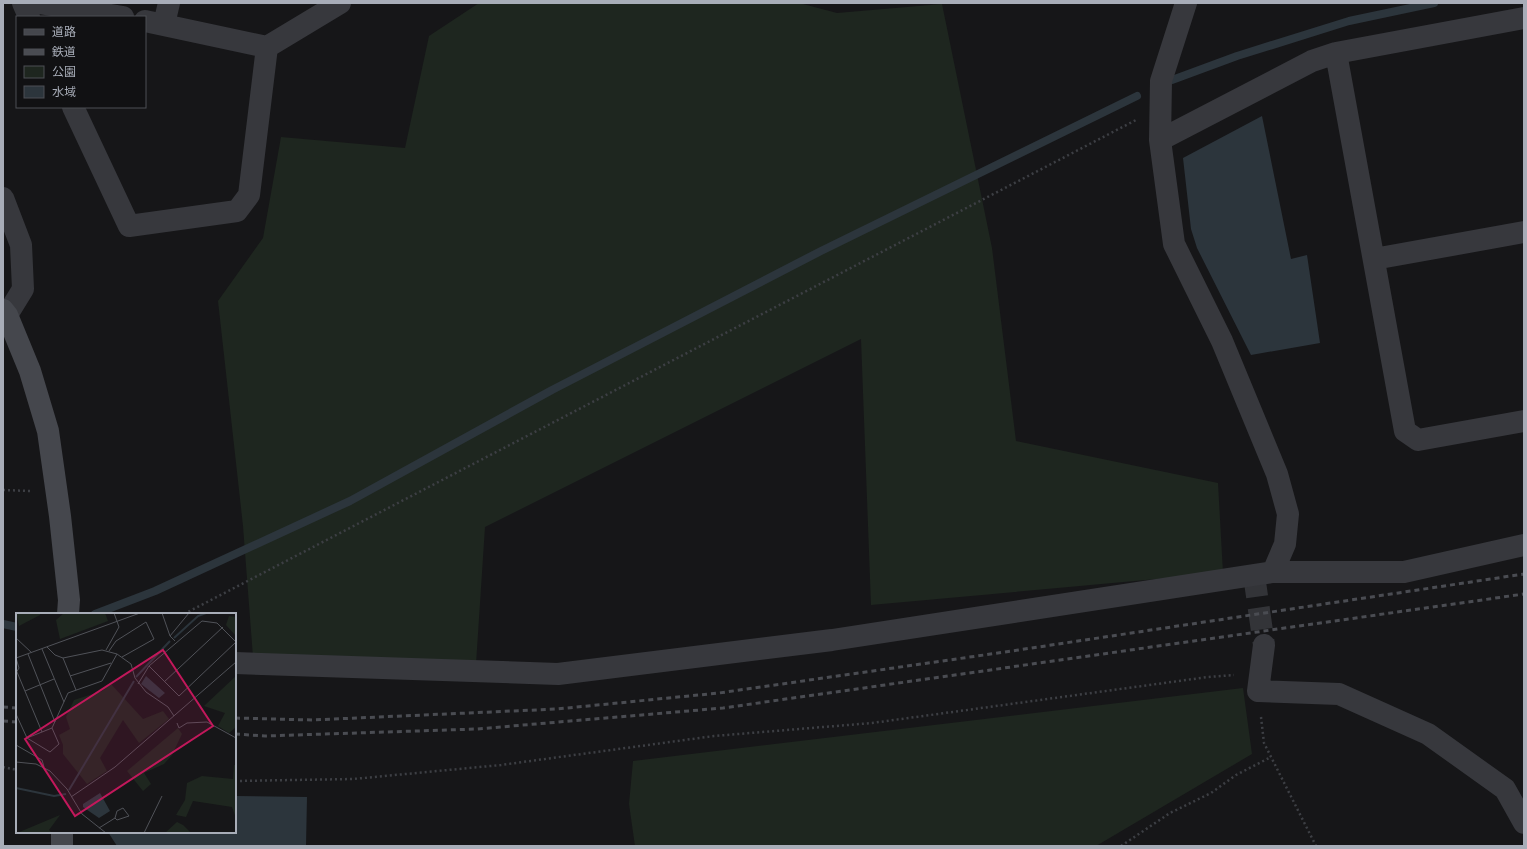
<svg xmlns="http://www.w3.org/2000/svg" width="1527" height="849" font-family="Ubuntu,'Noto Sans JP',sans-serif">
<style>
.green{fill:#1e261f}
.water{fill:#2c353c}
.lines{fill:none;stroke-linecap:round;stroke-linejoin:round}
.stream{stroke:#2c353c;stroke-width:8}
.street-tunnel{stroke:#333438;stroke-width:22;stroke-dasharray:22 11;stroke-linecap:butt}
.path{stroke:#3d3f44;stroke-width:2.5;stroke-dasharray:2 3;stroke-linecap:butt}
.street{stroke:#37383d;stroke-width:22}
.secondary{stroke:#45474d;stroke-width:22}
.rail{stroke:#4a4c52;stroke-width:3;stroke-dasharray:5 4;stroke-linecap:butt}
.inset-river{fill:none;stroke:#2c353c;stroke-width:2}
.inset-road{fill:none;stroke:#505258;stroke-width:1}
.view{fill:#c2185b;fill-opacity:0.15;stroke:#c2185b;stroke-width:2}
.inset-edge{fill:none;stroke:#a8adb8;stroke-width:2}
</style>
<rect width="100%" height="100%" fill="#161618"/>
<!-- green -->
<path class="green" d="M479,3H799L837,13L942,4L992,248L1016,441L1218,483L1223,573L871,605L861,339L485,527L476,664L253,657L243,526L218,301L263,238L281,137L405,148L429,36Z
M1243,688L1252,754L1096,846H635L629,804L633,761Z"/>
<!-- water -->
<path class="water" d="M1262,116L1291,259L1307,255L1320,343L1251,355L1197,248L1191,229L1183,158Z
M235,796L307,797L306,846H117L108,832H235Z"/>
<g class="lines">
<!-- stream -->
<path class="stream" d="M1172,80L1237,56L1349,21L1434,3
M95,614L155,591L350,501L552,390L821,251L1137,96
M3,624L17,627"/>
<!-- street-tunnel -->
<path class="street-tunnel" d="M1254,575L1264,645"/>
<!-- path -->
<path class="path" d="M3,490L30,491
M184,614L1136,120
M1261,717L1264,743L1316,846
M3,767L17,770
M235,781L353,779L501,765L714,736L872,723L1208,677L1234,675
M1121,846L1170,813L1211,793L1236,775L1271,757"/>
<!-- street -->
<path class="street" d="M23,3L29,17
M39,3L123,17
M1186,3L1161,81L1160,140L1174,244L1222,341L1277,474L1288,514L1285,544L1273,572
M145,21L267,47L340,3
M164,24L169,3
M1336,53L1405,431L1418,440L1524,421
M73,107L129,226L237,211L249,195L267,47
M1160,140L1312,61L1336,53L1524,18
M3,198L21,245L23,289L7,315
M1374,259L1524,232
M1264,645L1258,691L1339,694L1428,734L1505,789L1524,823
M235,663L558,674L832,640L1273,572H1404L1524,545"/>
<!-- secondary -->
<path class="secondary" d="M3,310L7,315L30,371L48,431L60,516L69,600L68,614
M62,832V846"/>
<!-- rail -->
<path class="rail" d="M3,707L17,708
M235,718L312,720L557,709L719,693L1005,652L1524,574
M3,721L17,722
M235,734L265,736L477,729L723,708L1524,594"/>
</g>
<!-- overview -->
<g transform="translate(16 613)">
<rect width="220" height="220" fill="#161618"/>
<path d="M0,0H24V2L3,13ZM48,0H89L92,8L44,26L40,7ZM213,3L220,4V23L210,12ZM220,63V114L213,120L202,113L209,100L188,93ZM95,71L127,106L147,98L153,106L123,130L107,107L84,145L91,158L71,171L47,141V132L43,122L54,116L50,104L58,87L86,78ZM162,115L166,121L156,142L148,151L128,160L135,171L127,178L111,158ZM218,152H220V205L216,194L177,188L170,204L160,202L169,187L171,170L186,163L217,166ZM44,202L33,217L36,220H1ZM161,209L167,212L175,220H149Z" fill="#1e261f"/>
<path d="M130,63L149,80L143,85L125,71ZM84,180L94,198L83,205L67,194V191Z" fill="#2c353c"/>
<path class="inset-river" d="M158,25L182,3L190,0M120,64L154,28M0,175L38,183L50,181M53,177L118,68"/>
<path class="inset-road" d="M146,0L154,23L159,28M154,23L173,0M0,25L16,40M31,34L39,42L47,45L86,37L101,41L115,51L119,65L130,79L152,94L158,103M26,36L48,89M90,37L103,14L98,0M93,38L100,28L130,9L138,26L106,44M12,41L39,109M0,45L124,0M0,45L3,55L0,60M47,45L60,77M1,59L26,119M54,63L95,50M148,69L207,14M122,71L133,53L186,8L201,10L220,29L163,83L133,53M9,78L38,66M0,101L11,125L34,139L43,131L36,115M161,110L163,115L171,110L191,109L220,125M11,125L36,115L52,80L86,68L101,41M0,132L26,147L28,154M0,149L20,151L34,158L51,176L66,201L90,220M55,184L99,154L220,49M83,215L99,205L101,198L107,195L113,203L101,207L99,205M128,220L146,183"/>
<path class="view" d="M147,37L197,113L59,203L9,126Z"/>
<rect width="220" height="220" class="inset-edge"/>
</g>
<!-- border -->
<rect width="1527" height="849" fill="none" stroke="#a8adb8" stroke-width="8"/>
<!-- legend -->
<rect x="16" y="16" width="130" height="92" fill="#111113" stroke="#4d4f55"/>
<rect x="24" y="29" width="20" height="6" fill="#45474d" stroke="#4d4f55"/>
<text x="52" y="36" font-size="12" fill="#a8adb8">道路</text>
<rect x="24" y="49" width="20" height="6" fill="#4a4c52" stroke="#4d4f55"/>
<text x="52" y="56" font-size="12" fill="#a8adb8">鉄道</text>
<rect x="24" y="66" width="20" height="12" fill="#1e261f" stroke="#4d4f55"/>
<text x="52" y="76" font-size="12" fill="#a8adb8">公園</text>
<rect x="24" y="86" width="20" height="12" fill="#2c353c" stroke="#4d4f55"/>
<text x="52" y="96" font-size="12" fill="#a8adb8">水域</text>
</svg>
